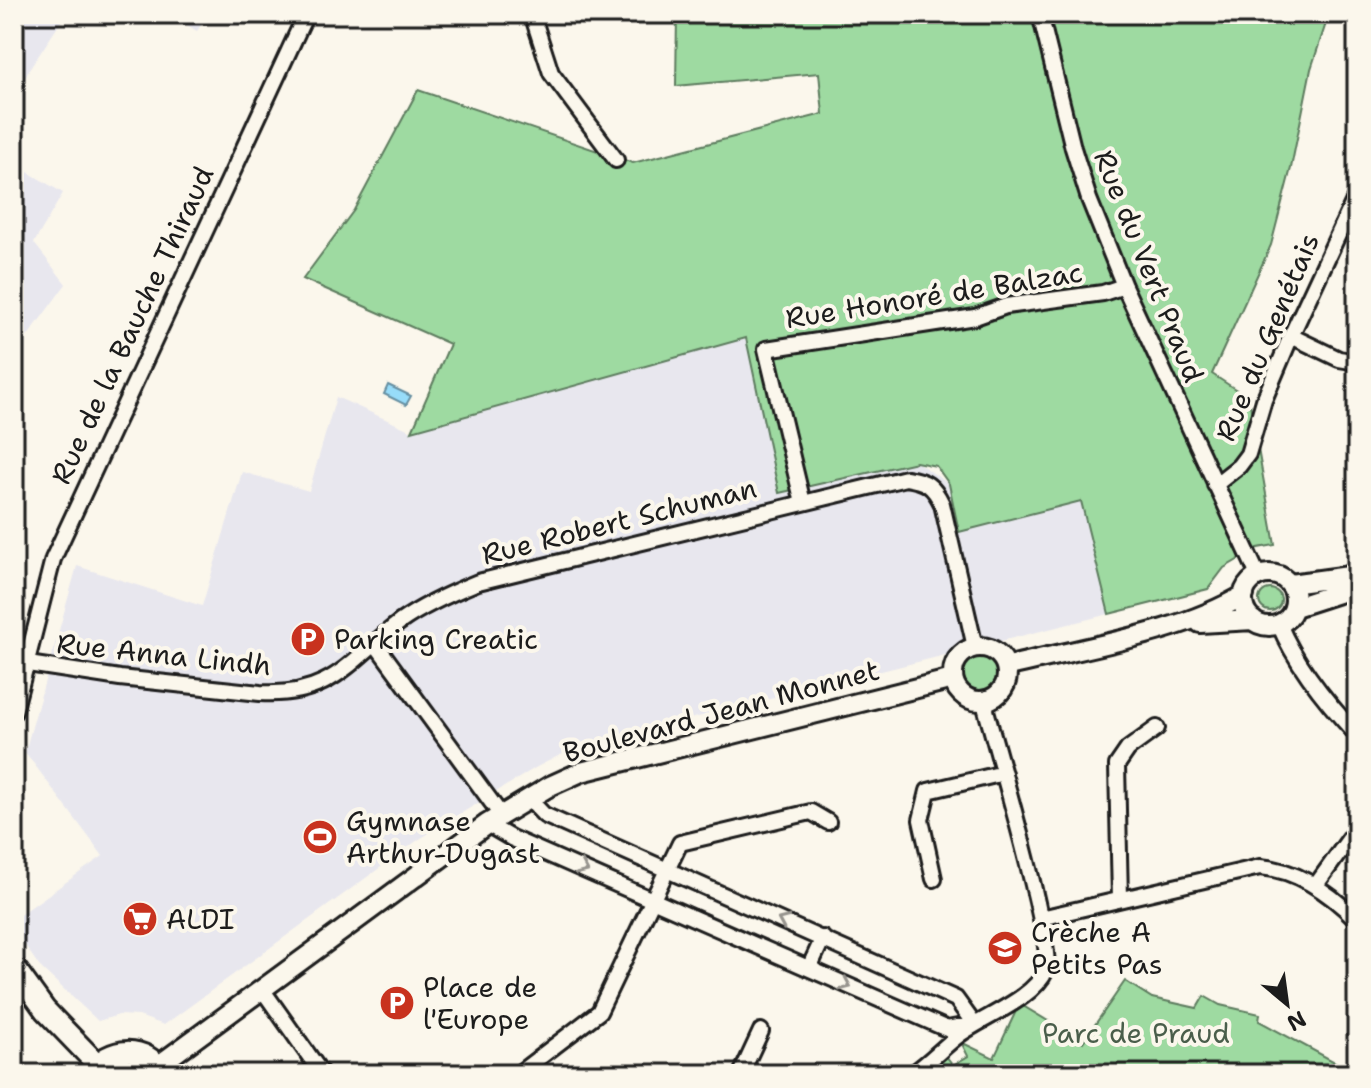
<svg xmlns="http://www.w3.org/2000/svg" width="1371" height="1088" font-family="'Shantell Sans',sans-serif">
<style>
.built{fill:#e8e7ee}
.green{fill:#9edaa1;stroke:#5d7b5e;stroke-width:2}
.water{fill:#97dcf9;stroke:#668fa1;stroke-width:2}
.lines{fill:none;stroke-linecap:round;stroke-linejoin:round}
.minor-casing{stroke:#1c1c1c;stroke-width:20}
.tertiary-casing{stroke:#1c1c1c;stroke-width:24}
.secondary-casing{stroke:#1c1c1c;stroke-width:26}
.minor{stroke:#fbf7ec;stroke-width:14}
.tertiary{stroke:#fbf7ec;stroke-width:18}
.secondary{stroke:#fbf7ec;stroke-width:20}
.oneway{stroke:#97948e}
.labels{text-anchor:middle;stroke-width:8;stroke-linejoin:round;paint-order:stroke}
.street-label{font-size:28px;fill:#1c1c1c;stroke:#fbf7ec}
.poi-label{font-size:28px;fill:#1c1c1c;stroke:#fbf7ec;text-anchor:start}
.park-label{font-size:28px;fill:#4a5e4b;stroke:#fbf7ec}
</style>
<rect width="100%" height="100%" fill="#fbf7ec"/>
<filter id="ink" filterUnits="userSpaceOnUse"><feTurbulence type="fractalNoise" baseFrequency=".0125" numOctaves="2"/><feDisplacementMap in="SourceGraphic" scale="16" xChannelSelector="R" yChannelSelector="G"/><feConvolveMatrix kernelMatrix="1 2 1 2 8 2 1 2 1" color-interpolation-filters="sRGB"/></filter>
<g filter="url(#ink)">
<!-- built -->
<path class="built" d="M14,14H66L29,70L14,102Z
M169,14H208L197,31Z
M14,150L27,159L23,169L63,193L34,243L66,284L14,355Z
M746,338L779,493L917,462L949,484L959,532L1081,501L1113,613L630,734L560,755L535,768L418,840L164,1025L139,1016L119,1015L98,1021L39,966L14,929V919L103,856L25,752L77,566L202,606L242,472L309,491L336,397L412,431Z"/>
<!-- green -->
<path class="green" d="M677,14H1329L1311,69L1291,168L1271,245L1212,374L1249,398L1275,545L1258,548L1224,568L1208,589L1109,614L1081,501L959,532L949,484L936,466L916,462L779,493L746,338L412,431L450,344L303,279L354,210L418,90L633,163L823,114L819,73L676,86Z
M1259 600a11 11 0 1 1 22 0a11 11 0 1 1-22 0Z
M961 672a18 18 0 1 1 36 0a18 18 0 1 1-36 0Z
M1125,981L1152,998L1197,1008L1204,996L1220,1005L1260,1014L1259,1021L1357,1074H937L938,1065L946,1056L953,1065L968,1056L963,1046L965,1044L994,1058L1016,1011L1023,1006L1083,1042Z"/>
<!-- water -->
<path class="water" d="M388,385L411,396L406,405L384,394Z"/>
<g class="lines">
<defs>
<path id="minor" d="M532,14L551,73L616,160
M1040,14L1073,148L1089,199L1124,286L1256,571L1262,575
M1291,336L1339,359L1357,362
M1215,485L1239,466L1248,454L1264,400L1291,336L1357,194
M803,503L766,349L975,317L1006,306L1103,293L1124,286
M1279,624C1296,665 1327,703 1357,735
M375,643L501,815
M28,664L120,678L260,693C332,697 349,661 400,622C424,605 451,593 478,582L906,478C926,481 933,485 942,504L975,647
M14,712L53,559L306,14
M528,798L544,815L956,999L974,1024
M487,824L511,838L947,1029L974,1024
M934,879L921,820L928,791L1004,773
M1316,885L1357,828
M1120,899L1117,765L1128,749L1157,728
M1041,918L1260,867C1299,870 1331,894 1357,920
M809,968L823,938
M262,989L322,1074
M518,1074L599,1012L680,843L811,812L828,822
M741,1074L761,1031
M912,1074C929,1063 943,1047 959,1035C983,1017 1034,999 1046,970C1055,948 996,747 986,710L987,700"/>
<path id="tertiary" d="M1243 600a26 26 0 1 1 52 0a26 26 0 1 1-52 0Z
M1290,584L1357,575
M1295,607L1357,587
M1200,623L1253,620
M953 674a27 27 0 1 1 54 0a27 27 0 1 1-54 0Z
M1006,667C1082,647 1178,635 1244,595
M159,1065L487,824L550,786L581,772L953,679"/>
<path id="secondary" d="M14,967L45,1010L97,1064
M89,1074C110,1045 145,1044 165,1074"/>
</defs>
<!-- minor casing -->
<use href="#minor" class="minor-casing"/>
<!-- tertiary casing -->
<use href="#tertiary" class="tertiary-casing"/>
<!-- secondary casing -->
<use href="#secondary" class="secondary-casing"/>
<!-- minor -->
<use href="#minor" class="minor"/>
<!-- tertiary -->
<use href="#tertiary" class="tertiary"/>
<!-- secondary -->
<use href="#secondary" class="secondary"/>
</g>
<!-- one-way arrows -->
<defs><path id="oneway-chevron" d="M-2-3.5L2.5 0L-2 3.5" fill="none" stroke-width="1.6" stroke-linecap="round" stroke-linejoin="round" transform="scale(2)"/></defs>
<g class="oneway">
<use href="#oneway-chevron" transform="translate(583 869) rotate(24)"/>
<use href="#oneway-chevron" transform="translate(783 921) rotate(-156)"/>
<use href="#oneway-chevron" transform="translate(846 985) rotate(24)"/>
</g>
</g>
<!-- icons -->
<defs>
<symbol id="parking-disc" viewBox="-11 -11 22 22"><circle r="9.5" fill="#c8321e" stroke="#fbf7ec"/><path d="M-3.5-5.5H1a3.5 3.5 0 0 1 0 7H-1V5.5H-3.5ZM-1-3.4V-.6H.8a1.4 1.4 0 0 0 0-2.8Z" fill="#fff"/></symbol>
<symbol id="stadium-disc" viewBox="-11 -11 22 22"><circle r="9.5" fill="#c8321e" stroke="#fbf7ec"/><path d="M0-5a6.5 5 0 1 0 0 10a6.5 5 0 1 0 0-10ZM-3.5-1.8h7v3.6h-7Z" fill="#fff"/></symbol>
<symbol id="supermarket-disc" viewBox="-11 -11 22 22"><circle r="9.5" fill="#c8321e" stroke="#fbf7ec"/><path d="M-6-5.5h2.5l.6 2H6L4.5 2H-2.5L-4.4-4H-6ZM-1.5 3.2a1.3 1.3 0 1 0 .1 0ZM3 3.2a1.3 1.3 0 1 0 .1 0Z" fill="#fff"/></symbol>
<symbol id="school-disc" viewBox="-11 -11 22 22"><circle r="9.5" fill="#c8321e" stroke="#fbf7ec"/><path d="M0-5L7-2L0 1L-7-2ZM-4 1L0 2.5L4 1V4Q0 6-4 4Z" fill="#fff"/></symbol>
</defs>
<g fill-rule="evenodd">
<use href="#parking-disc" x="288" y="619" width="40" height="40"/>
<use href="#stadium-disc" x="300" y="817" width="40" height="40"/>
<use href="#supermarket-disc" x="120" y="899" width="40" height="40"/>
<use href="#school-disc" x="985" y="928" width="40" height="40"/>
<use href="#parking-disc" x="377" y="983" width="40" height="40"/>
</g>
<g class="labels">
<!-- street labels -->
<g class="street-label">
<text transform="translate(1149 266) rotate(68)" y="10">Rue du Vert Praud</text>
<text transform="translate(934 295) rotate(-9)" y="10">Rue Honoré de Balzac</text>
<text transform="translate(132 325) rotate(-65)" y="10">Rue de la Bauche Thiraud</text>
<text transform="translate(1267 337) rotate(-67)" y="10">Rue du Genétais</text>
<text transform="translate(619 521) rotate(-14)" y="10">Rue Robert Schuman</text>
<text transform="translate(164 654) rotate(6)" y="10">Rue Anna Lindh</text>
<text transform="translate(721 711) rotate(-15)" y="10">Boulevard Jean Monnet</text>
</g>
<!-- poi labels -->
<g class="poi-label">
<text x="334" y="649">Parking Creatic</text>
<text x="346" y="831">Gymnase<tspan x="346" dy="32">Arthur-Dugast</tspan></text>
<text x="166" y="929">ALDI</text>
<text x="1031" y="942">Crèche A<tspan x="1031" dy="32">Petits Pas</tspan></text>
<text x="423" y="997">Place de<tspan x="423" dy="32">l'Europe</tspan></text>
</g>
<!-- park labels -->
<g class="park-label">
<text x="1136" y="1043">Parc de Praud</text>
</g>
</g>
<!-- margin -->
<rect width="1371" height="1088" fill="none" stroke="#fbf7ec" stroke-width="48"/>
<rect x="24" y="24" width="1323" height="1040" fill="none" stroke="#1c1c1c" stroke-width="3" filter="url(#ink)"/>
<!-- north arrow -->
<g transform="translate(1287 1004) rotate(151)" stroke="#fbf7ec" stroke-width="6" paint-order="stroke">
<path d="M0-6L14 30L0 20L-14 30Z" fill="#1c1c1c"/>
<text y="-12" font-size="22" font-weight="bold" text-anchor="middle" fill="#1c1c1c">N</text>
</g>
</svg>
